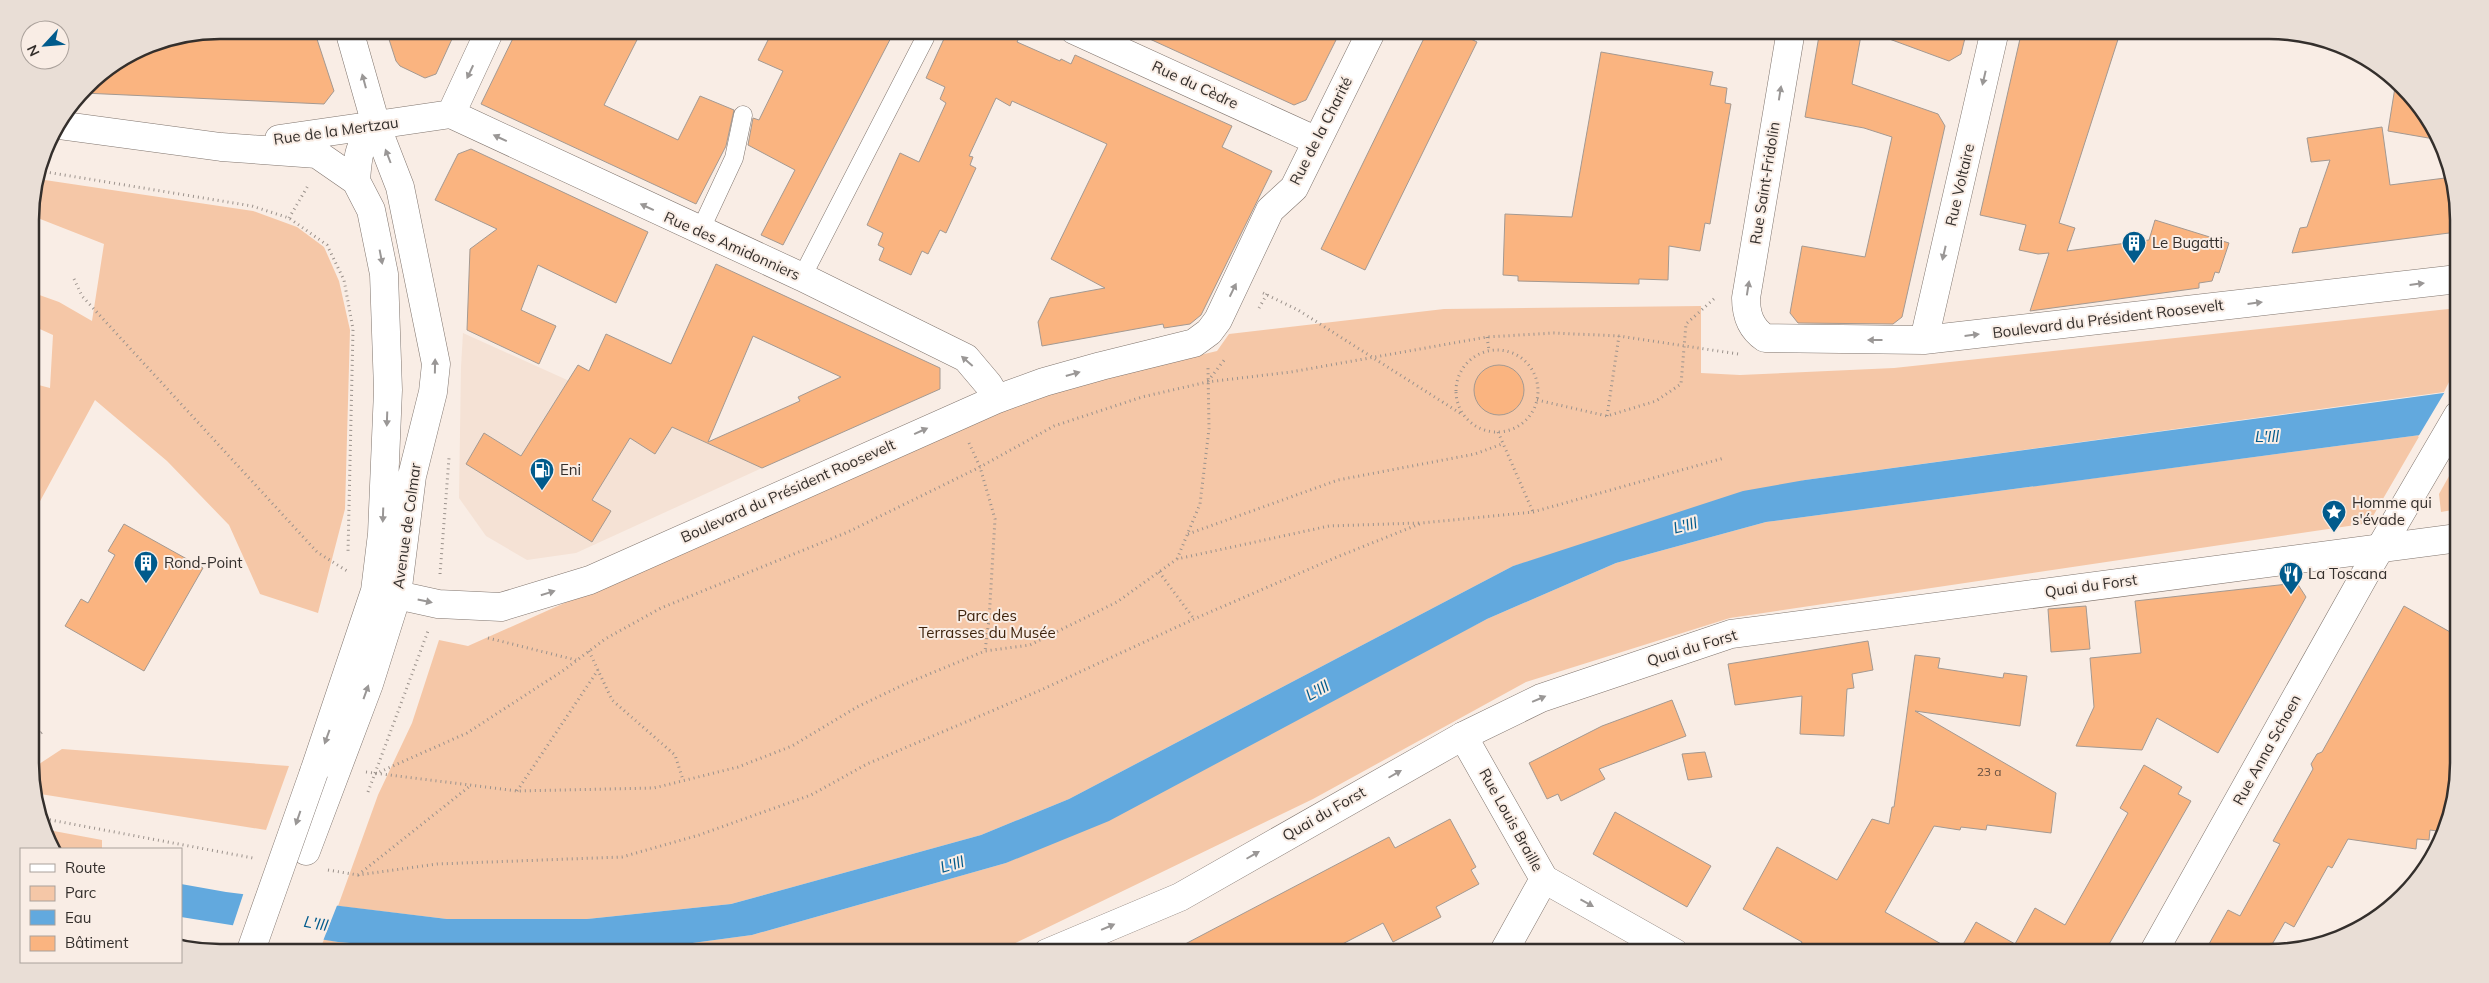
<svg xmlns="http://www.w3.org/2000/svg" width="2489" height="983" font-family="Mulish,sans-serif">
<style>
.built{fill:#f5e2d5}
.green{fill:#f5c7a7}
.water{fill:#62a9de}
.pier{fill:#f9ede5}
.building{fill:#fab480;stroke:#a49991;fill-rule:evenodd}
.lines{fill:none;stroke-linecap:round;stroke-linejoin:round}
.service-casing{stroke:#80756e;stroke-width:19}
.minor-casing{stroke:#80756e;stroke-width:29}
.tertiary-casing{stroke:#80756e;stroke-width:29}
.secondary-casing{stroke:#80756e;stroke-width:29}
.path{stroke:#9b928c;stroke-width:3;stroke-dasharray:1 4;stroke-linecap:butt}
.service{stroke:#fff;stroke-width:18}
.minor{stroke:#fff;stroke-width:28}
.tertiary{stroke:#fff;stroke-width:28}
.secondary{stroke:#fff;stroke-width:28}
.secondary-bridge-casing{stroke:#80756e;stroke-width:29;stroke-linecap:butt}
.secondary-bridge{stroke:#fff;stroke-width:28}
.oneway{fill:#9a9796}
.labels{text-anchor:middle;stroke-width:4;stroke-linejoin:round;paint-order:stroke}
.number-label{font-size:12px;fill:#665041}
.street-label{font-size:15px;fill:#342f2c;stroke:#f9ede5}
.poi-label{font-size:15px;fill:#342f2c;stroke:#f9ede5;text-anchor:start}
.park-label{font-size:15px;fill:#3e230c;stroke:#f9ede5}
.water-label{font-size:16px;font-style:italic;fill:#005a8c;stroke:#f9ede5}
.rim{fill:none;stroke:#342f2c;stroke-width:2.5}
</style>
<rect width="100%" height="100%" fill="#f9ede5"/>
<!-- built -->
<path class="built" d="M463,333L762,468L576,553L527,560L486,536L459,498L461,367Z"/>
<!-- green -->
<path class="green" d="M38,179L253,211L297,227L324,247L339,281L350,330L345,509L318,613L260,594L229,525L167,461L95,400L32,516L31,383L50,388L53,335L31,325V292L59,302L92,321L104,244L30,215Z
M1701,306V373L1740,375L1894,368L2458,308V364L2444,392L1805,480L1513,566L1069,799L981,835L731,904L587,919H447L338,906L378,795L412,723L439,640L468,646L985,415L1103,378L1217,351L1229,334L1444,309Z
M2420,435L2369,523L1730,618L1526,682L1313,799L995,953H618L752,935L1006,863L1487,619L1616,563L1766,522Z
M2458,460V509L2441,512L2439,494Z
M62,749L289,766L266,830L34,793L33,768Z
M43,829L102,840V849H51Z
M324,939L338,942L475,953H319Z"/>
<!-- water -->
<path class="water" d="M2458,391V430L1766,522L1616,563L1487,619L1109,821L1006,863L752,935L618,953H475L338,942L181,917V884L226,892L447,919H587L731,904L981,835L1069,799L1513,566L1743,491L1805,480Z"/>
<!-- pier -->
<path class="pier" d="M2458,388V432L2418,437L2446,390Z
M244,892L338,903L323,941L232,928Z"/>
<!-- building -->
<path class="building" d="M220,30H314L334,91L324,104L83,93L94,77L147,44Z
M386,30H438L439,33L452,39L436,74L425,78L400,66L396,61Z
M517,30H642L604,105L678,140L700,96L734,110L726,146L696,204L481,104Z
M773,30H895L783,245L761,235L795,170L748,145L753,118L759,120L783,71L758,60Z
M948,30H998L1018,40L1017,42L1060,61L1061,59L1071,64L1075,55L1232,126L1222,147L1272,171L1201,315L1190,324L1164,328L1163,324L1042,346L1038,322L1050,298L1105,288L1051,259L1107,144L1012,101L1010,106L996,98L969,156L973,157L970,165L976,168L946,233L940,230L928,254L922,251L911,275L879,260L884,248L878,245L883,233L867,225L900,153L919,162L946,103L940,99L945,87L926,78Z
M1130,30H1341L1306,100L1294,105Z
M1428,30H1453L1477,42L1365,270L1321,249Z
M1820,30H1862L1852,84L1938,114L1945,126L1902,317L1893,324L1798,323L1790,313L1802,246L1865,257L1892,137L1864,128L1805,117Z
M1873,30H1967L1961,54L1949,61L1873,33Z
M2022,30H2121L2059,223L2075,228L2067,251L2149,240L2155,220L2229,243L2219,273L2215,272L2212,281L2199,283V288L2030,311L2049,253L2038,254L2019,250L2026,225L1980,215Z
M1601,52L1713,72L1710,85L1727,88L1725,103L1731,104L1710,224L1705,223L1700,251L1669,246L1668,280L1639,279V284L1518,281V276L1503,275L1505,214L1572,217Z
M2396,81L2412,95L2440,140L2388,131Z
M2382,127L2390,185L2453,177L2457,195V232L2292,253L2300,228L2307,227L2330,160L2311,162L2307,138Z
M471,149L648,232L616,303L538,265L521,310L556,326L539,364L467,330L470,249L497,229L435,200L458,154Z
M716,264L940,368V389L762,468L672,427L655,454L630,438L592,500L611,511L592,542L466,464L484,433L521,456L578,365L589,371L606,334L671,364ZM753,336L841,377L798,397L800,401L708,442Z
M1474 390a25 25 0 1 1 50 0a25 25 0 1 1-50 0Z
M124,524L203,568L144,671L65,626L81,599L88,603L115,555L108,551Z
M2297,583L2306,597L2218,753L2157,718L2142,750L2076,746L2094,707L2090,658L2141,653L2135,601Z
M2086,606L2090,649L2051,652L2048,609Z
M2404,606L2459,637V763L2449,824L2445,832L2430,830L2429,840L2417,839L2416,849L2348,839L2332,868L2328,866L2294,927L2285,922L2267,953H2204L2228,910L2240,916L2280,844L2273,841L2313,769L2311,764L2317,754L2322,752Z
M1868,641L1873,670L1852,674L1854,688L1847,689L1844,736L1800,734L1802,696L1735,705L1728,664Z
M1915,655L1940,658L1938,668L2003,678L2004,673L2027,676L2020,726L1915,711L2056,793L2051,833L1987,825L1986,830L1961,827L1960,830L1934,826L1885,912L1957,953H1796L1802,942L1743,909L1777,847L1837,880L1872,819L1889,824L1892,807H1894Z
M1672,700L1686,736L1599,769L1605,779L1561,801L1558,794L1547,799L1529,763L1602,726Z
M1705,752L1712,777L1688,780L1682,754Z
M2144,765L2182,787L2178,794L2191,801L2104,953H1958L1976,922L2015,944L2035,908L2065,925L2128,813L2120,808Z
M1615,812L1711,866L1687,907L1593,854Z
M1450,819L1476,867L1471,870L1479,884L1436,907L1441,917L1393,942L1383,923L1325,953H1168L1389,837L1395,848Z"/>
<g class="lines">
<defs>
<path id="service" d="M700,231L734,158L743,115
M802,277L925,38"/>
<path id="minor" d="M1074,30L1317,141
M1791,30L1746,298C1746,314 1750,328 1765,338L1924,340L2458,279
M451,114L802,277L966,358L988,384L997,399
M451,114L490,30
M376,125L451,114
M1924,340L1995,30
M386,575L397,595L438,604L501,607L590,580L997,399L1044,382L1101,366L1194,343L1209,332L1218,320L1270,210L1294,188L1372,30
M1463,736L1544,879L1675,953
M1503,953L1544,879
M2153,953L2372,562L2458,415"/>
<path id="tertiary" d="M1047,953L1180,897L1463,736L1541,698L1731,634L2458,538"/>
<path id="secondary" d="M58,125L221,147L317,154L356,181L371,210L384,274L388,390L382,534L375,591L314,772
M279,139L376,125
M356,181C358,153 358,148 376,125
M306,851L369,684L397,595L412,476L433,392L436,364L400,187L376,125L349,30"/>
</defs>
<!-- service casing -->
<use href="#service" class="service-casing"/>
<!-- minor casing -->
<use href="#minor" class="minor-casing"/>
<!-- tertiary casing -->
<use href="#tertiary" class="tertiary-casing"/>
<!-- secondary casing -->
<use href="#secondary" class="secondary-casing"/>
<!-- path -->
<path class="path" d="M40,171L252,206L289,218L327,245L344,280L353,329L348,552
M289,218L309,184
M74,279L82,296L317,552L347,571
M1263,293L1298,310L1463,415
M1259,308L1267,294
M1487,337L1489,350
M1456 391a41 41 0 1 1 82 0a41 41 0 1 1-82 0Z
M1208,381L1225,359
M1537,400L1607,416L1656,401L1681,384L1686,324L1716,297
M1607,416L1619,336
M1498,432L1533,512
M969,443L980,467L995,519L989,620L985,651
M1188,534L1338,480L1475,454L1502,444
M1177,559L1200,504L1209,429L1208,368
M1159,572L1194,619
M440,574L449,458
M488,638L576,660
M589,651L612,700L675,755L683,780
M33,739L45,730
M366,772L517,791L654,788L738,767L792,746L857,707L905,684L985,651L1030,645L1117,602L1177,559L1329,526L1419,523
M375,774L467,733L564,670L605,639L661,608L848,532L980,467L1054,426L1142,397L1207,382L1291,372L1487,337L1554,333L1619,336L1738,354
M517,791L598,670
M368,792L428,631
M40,818L253,858
M328,870L358,875L437,864L622,857L699,835L811,795L867,764L1041,690L1194,619L1337,557L1422,523L1533,512L1724,458
M358,875L470,786"/>
<!-- service -->
<use href="#service" class="service"/>
<!-- minor -->
<use href="#minor" class="minor"/>
<!-- tertiary -->
<use href="#tertiary" class="tertiary"/>
<!-- secondary -->
<use href="#secondary" class="secondary"/>
<defs>
<path id="secondary-bridge" d="M250,953L314,772"/>
</defs>
<!-- secondary-bridge casing -->
<use href="#secondary-bridge" class="secondary-bridge-casing"/>
<!-- secondary-bridge -->
<use href="#secondary-bridge" class="secondary-bridge"/>
</g>
<!-- one-way arrows -->
<defs><path id="oneway-solid" d="M-6-.8H1V-3.2L6.5 0L1 3.2V.8H-6Z" transform="scale(1.25)"/></defs>
<g class="oneway">
<use href="#oneway-solid" transform="translate(470 72) rotate(115)"/>
<use href="#oneway-solid" transform="translate(1984 78) rotate(103)"/>
<use href="#oneway-solid" transform="translate(364 81) rotate(-105)"/>
<use href="#oneway-solid" transform="translate(1780 93) rotate(-81)"/>
<use href="#oneway-solid" transform="translate(500 138) rotate(-155)"/>
<use href="#oneway-solid" transform="translate(388 156) rotate(-111)"/>
<use href="#oneway-solid" transform="translate(647 207) rotate(-155)"/>
<use href="#oneway-solid" transform="translate(1944 253) rotate(103)"/>
<use href="#oneway-solid" transform="translate(381 257) rotate(79)"/>
<use href="#oneway-solid" transform="translate(2417 284) rotate(-7)"/>
<use href="#oneway-solid" transform="translate(1748 288) rotate(-81)"/>
<use href="#oneway-solid" transform="translate(1233 290) rotate(-64)"/>
<use href="#oneway-solid" transform="translate(2255 303) rotate(-7)"/>
<use href="#oneway-solid" transform="translate(1972 335) rotate(-7)"/>
<use href="#oneway-solid" transform="translate(1875 340) rotate(-180)"/>
<use href="#oneway-solid" transform="translate(967 361) rotate(-139)"/>
<use href="#oneway-solid" transform="translate(435 366) rotate(-89)"/>
<use href="#oneway-solid" transform="translate(1073 374) rotate(-16)"/>
<use href="#oneway-solid" transform="translate(387 419) rotate(92)"/>
<use href="#oneway-solid" transform="translate(921 431) rotate(-24)"/>
<use href="#oneway-solid" transform="translate(383 515) rotate(92)"/>
<use href="#oneway-solid" transform="translate(548 593) rotate(-17)"/>
<use href="#oneway-solid" transform="translate(425 601) rotate(12)"/>
<use href="#oneway-solid" transform="translate(366 692) rotate(-70)"/>
<use href="#oneway-solid" transform="translate(1539 699) rotate(-23)"/>
<use href="#oneway-solid" transform="translate(327 737) rotate(110)"/>
<use href="#oneway-solid" transform="translate(1395 774) rotate(-30)"/>
<use href="#oneway-solid" transform="translate(298 818) rotate(109)"/>
<use href="#oneway-solid" transform="translate(1253 855) rotate(-30)"/>
<use href="#oneway-solid" transform="translate(1587 903) rotate(29)"/>
<use href="#oneway-solid" transform="translate(1108 927) rotate(-23)"/>
</g>
<!-- icons -->
<defs>
<symbol id="building-pin" viewBox="-11 -11 22 30"><path d="M0 17L-7.5 6A9.5 9.5 0 1 1 7.5 6Z" fill="#015b8c" stroke="#f9ede5"/><path d="M-4-6H4V6H1V3H-1V6H-4ZM-2.5-4.3h1.7v1.8h-1.7ZM.8-4.3h1.7v1.8H.8ZM-2.5-1h1.7V.8h-1.7ZM.8-1h1.7V.8H.8Z" fill="#fff"/></symbol>
<symbol id="fuel-pin" viewBox="-11 -11 22 30"><path d="M0 17L-7.5 6A9.5 9.5 0 1 1 7.5 6Z" fill="#015b8c" stroke="#f9ede5"/><path d="M-5.5-6h7V0h2V4h1.3V-2.5L3-4.5l.8-.8L6-3V5H2.5V1h-1V6h-7ZM-4.2-4.7v3.2H.2V-4.7Z" fill="#fff"/></symbol>
<symbol id="sight-pin" viewBox="-11 -11 22 30"><path d="M0 17L-7.5 6A9.5 9.5 0 1 1 7.5 6Z" fill="#015b8c" stroke="#f9ede5"/><path d="M0-6L1.8-2.2L6-1.7L2.9 1.2L3.7 5.4L0 3.3L-3.7 5.4L-2.9 1.2L-6-1.7L-1.8-2.2Z" fill="#fff"/></symbol>
<symbol id="restaurant-pin" viewBox="-11 -11 22 30"><path d="M0 17L-7.5 6A9.5 9.5 0 1 1 7.5 6Z" fill="#015b8c" stroke="#f9ede5"/><path d="M-5-6h1v4h1v-4h1v4h1v-4h1v5L-1.5 .5V6h-2V.5L-5-1ZM5-6V6H3V1.5H1.5Q1.5-4 5-6Z" fill="#fff"/></symbol>
</defs>
<g fill-rule="evenodd">
<use href="#building-pin" x="2120" y="229" width="28" height="38"/>
<use href="#fuel-pin" x="528" y="456" width="28" height="38"/>
<use href="#sight-pin" x="2320" y="498" width="28" height="38"/>
<use href="#building-pin" x="132" y="549" width="28" height="38"/>
<use href="#restaurant-pin" x="2277" y="560" width="28" height="38"/>
</g>
<g class="labels">
<!-- number labels -->
<g class="number-label">
<text x="1989" y="776">23 a</text>
</g>
<!-- street labels -->
<g class="street-label">
<text transform="translate(1195 85) rotate(25)" y="5">Rue du Cèdre</text>
<text transform="translate(336 131) rotate(-8)" y="5">Rue de la Mertzau</text>
<text transform="translate(1321 131) rotate(-63)" y="5">Rue de la Charité</text>
<text transform="translate(1765 183) rotate(-81)" y="5">Rue Saint-Fridolin</text>
<text transform="translate(1960 185) rotate(-77)" y="5">Rue Voltaire</text>
<text transform="translate(732 246) rotate(24)" y="5">Rue des Amidonniers</text>
<text transform="translate(2108 319) rotate(-7)" y="5">Boulevard du Président Roosevelt</text>
<text transform="translate(788 491) rotate(-24)" y="5">Boulevard du Président Roosevelt</text>
<text transform="translate(407 526) rotate(-82)" y="5">Avenue de Colmar</text>
<text transform="translate(2091 586) rotate(-8)" y="5">Quai du Forst</text>
<text transform="translate(1692 648) rotate(-17)" y="5">Quai du Forst</text>
<text transform="translate(2267 750) rotate(-61)" y="5">Rue Anna Schoen</text>
<text transform="translate(1324 814) rotate(-30)" y="5">Quai du Forst</text>
<text transform="translate(1511 820) rotate(61)" y="5">Rue Louis Braille</text>
</g>
<!-- poi labels -->
<g class="poi-label">
<text x="2152" y="248">Le Bugatti</text>
<text x="560" y="475">Eni</text>
<text x="2352" y="508">Homme qui<tspan x="2352" dy="17">s'évade</tspan></text>
<text x="164" y="568">Rond-Point</text>
<text x="2308" y="579">La Toscana</text>
</g>
<!-- park labels -->
<g class="park-label">
<text x="987" y="621">Parc des<tspan x="987" dy="17">Terrasses du Musée</tspan></text>
</g>
<!-- water labels -->
<g class="water-label">
<text x="2267" y="442">L'Ill</text>
<text transform="translate(1685 525) rotate(-14)" y="6">L'Ill</text>
<text transform="translate(1317 690) rotate(-28)" y="6">L'Ill</text>
<text transform="translate(952 864) rotate(-16)" y="6">L'Ill</text>
<text transform="translate(316 923) rotate(11)" y="6">L'Ill</text>
</g>
</g>
<!-- crop -->
<path d="M0 0H2489V983H0ZM220 39H2269A181 181 0 0 1 2450 220V763A181 181 0 0 1 2269 944H220A181 181 0 0 1 39 763V220A181 181 0 0 1 220 39Z" fill="#e9ded6" fill-rule="evenodd"/>
<path class="rim" d="M220 39H2269A181 181 0 0 1 2450 220V763A181 181 0 0 1 2269 944H220A181 181 0 0 1 39 763V220A181 181 0 0 1 220 39Z"/>
<!-- legend -->
<rect x="20" y="848" width="162" height="115" fill="#f9ede5" stroke="#aaa19b"/>
<rect x="30" y="864" width="25" height="8" fill="#ffffff" stroke="#aaa19b"/>
<text x="65" y="873" font-size="15" fill="#342f2c">Route</text>
<rect x="30" y="886" width="25" height="15" fill="#f5c7a7" stroke="#aaa19b"/>
<text x="65" y="898" font-size="15" fill="#342f2c">Parc</text>
<rect x="30" y="910" width="25" height="15" fill="#62a9de" stroke="#aaa19b"/>
<text x="65" y="923" font-size="15" fill="#342f2c">Eau</text>
<rect x="30" y="936" width="25" height="15" fill="#fab480" stroke="#aaa19b"/>
<text x="65" y="948" font-size="15" fill="#342f2c">Bâtiment</text>
<!-- north arrow -->
<g transform="translate(45 45) rotate(244)"><circle r="24" fill="#f9ede5" stroke="#aaa19b"/>
<path d="M0-4L9 19L0 12L-9 19Z" fill="#015b8c"/>
<text y="-8" font-size="14" font-weight="bold" text-anchor="middle" fill="#342f2c">N</text>
</g>
</svg>
